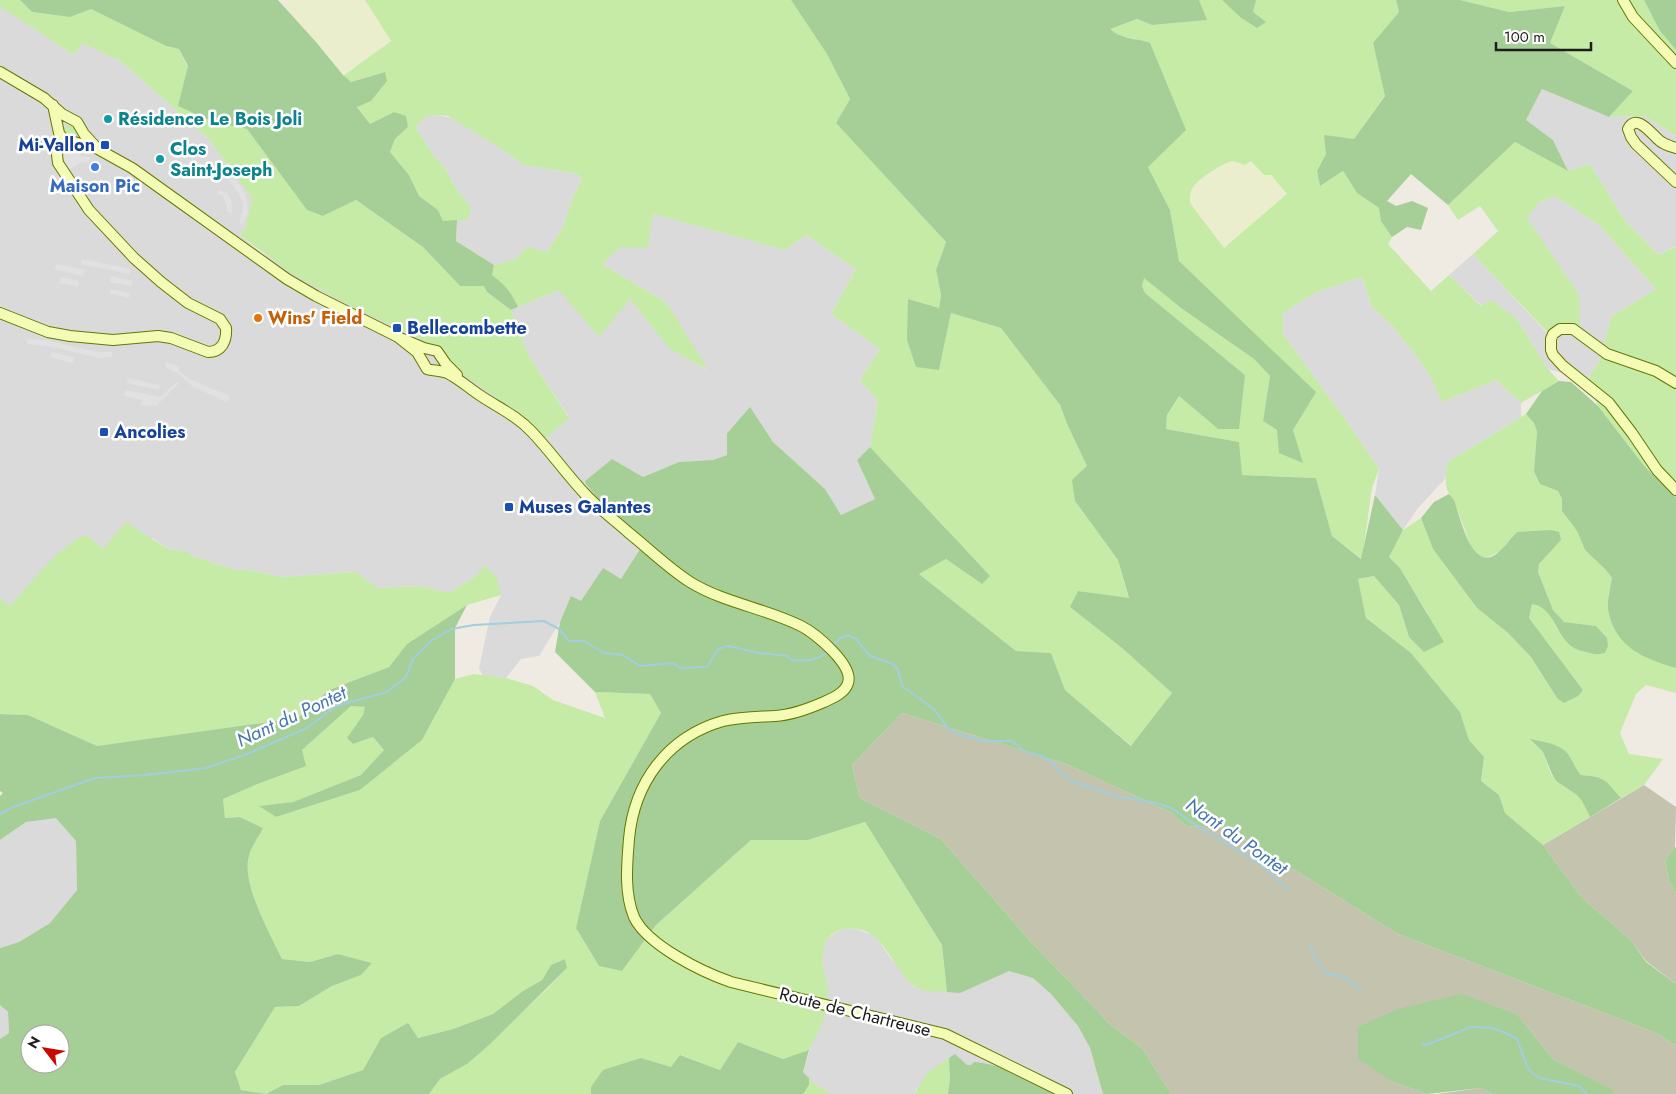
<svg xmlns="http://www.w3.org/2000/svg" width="1676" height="1094" font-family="Jost,sans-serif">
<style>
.residential{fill:#dbdada}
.construction{fill:#c3c3ae}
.farmland{fill:#eaeecd}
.grass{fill:#c5eba7;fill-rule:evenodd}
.forest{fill:#a5cf96;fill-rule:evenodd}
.parking{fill:#e1e1e1}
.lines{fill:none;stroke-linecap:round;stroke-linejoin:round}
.stream{stroke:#a2cede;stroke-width:2}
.secondary-casing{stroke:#657702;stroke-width:12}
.secondary{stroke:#f4fbb4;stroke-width:10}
.culture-dot{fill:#0f9aa8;stroke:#fff;stroke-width:2}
.transit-dot{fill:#1a4fb4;stroke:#fff;stroke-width:2}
.shop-dot{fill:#3f7fe0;stroke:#fff;stroke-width:2}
.food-dot{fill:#e8710a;stroke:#fff;stroke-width:2}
.labels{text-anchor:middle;stroke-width:5;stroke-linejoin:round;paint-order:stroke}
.culture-label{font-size:18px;font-weight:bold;fill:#0d838f;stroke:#fff;text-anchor:start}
.transit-label{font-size:18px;font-weight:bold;fill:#164399;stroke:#fff;text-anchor:start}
.shop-label{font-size:18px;font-weight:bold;fill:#366cbe;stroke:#fff}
.food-label{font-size:18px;font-weight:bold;fill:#c56008;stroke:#fff;text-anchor:start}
.street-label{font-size:18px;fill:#1d1d1d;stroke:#fff}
.water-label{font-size:19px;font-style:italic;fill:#4777af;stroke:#fff}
</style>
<rect width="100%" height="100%" fill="#efebe3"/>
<!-- residential -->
<path class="residential" d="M0,6L74,55L82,43L120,61L207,137L252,198L246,225L240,235L262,253L441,345L569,417L529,356L511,310L559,290L630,299L670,348L707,370L667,303L602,264L653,214L785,250L806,235L856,269L831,314L880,349L860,380L878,401L870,447L857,460L875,499L841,515L825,489L773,442L750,408L727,432V455L713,460L679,462L643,477L612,459L585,481L640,548L621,580L581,602L571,597L560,622L539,656L521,659L506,678L483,676L479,668L490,617L501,595L476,576L449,593L420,586L377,588L356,572L282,577L248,570H234L189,555V552L168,549L153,538L103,549L87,535L61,551L10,607L0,598Z
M1542,89L1609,117L1645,116L1676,136V248L1674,247L1659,255L1625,221L1590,164L1568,171L1553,140L1526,120Z
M436,115L453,118L503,150L524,165L573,173L577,174L582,179L573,197L563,227L547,252L494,265L456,241L457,220H467L456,188L445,168L434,156L416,128L421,120L428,116Z
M1555,196L1599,225L1656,289L1612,316L1599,362L1587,380L1548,369L1516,318L1482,306L1449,275L1473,254L1548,334L1579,294L1526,218L1538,203Z
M1362,277L1372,307L1392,325L1428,372L1442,402L1496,380L1521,403V417L1448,462L1445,479L1418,508L1403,530L1375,495L1379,469L1345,419L1283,334V313L1316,292Z
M56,817L76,841L77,890L50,923L19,942L0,948V840L26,822Z
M849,928L857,929L872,935L878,940L892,960L914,987L994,976L1009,971L1033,978L1051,994L1078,1026L1090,1048L1103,1094H1056L967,1065L916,1089L914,1094H829V1092L814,1084L803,1072L812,1042L822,1024L828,997L821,956L827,939L840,930Z
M0,1005L8,1012L9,1033L0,1039Z"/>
<!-- construction -->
<path class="construction" d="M902,713L1066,764L1172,813L1186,826L1227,828L1398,934L1659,1034L1676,1046V1094H1615L1610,1089L1553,1059L1518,1015L1393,1082L1427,1094H1171L1142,1048L1110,1024L1032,943L941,839L860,798L852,765Z
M1644,785L1676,807L1675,847L1665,860L1669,881L1676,893V984L1646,961L1631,940L1582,898L1543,845Z
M1481,1088L1492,1094H1437Z"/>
<!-- farmland -->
<path class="farmland" d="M287,0H365L391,41L343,76L316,42L282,3Z
M1232,161L1245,165L1251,161L1264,175H1271L1287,194L1224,248L1190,203L1191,190L1201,179L1227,162Z"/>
<!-- grass -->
<path class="grass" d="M0,0H20L32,12L70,17L91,9L166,46L179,49L214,122L247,129L307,210L323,216L356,200L423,247L460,286H484L487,292L511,310L529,356L569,418L546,438L512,408L465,376L425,341L354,308L291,273L240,235L246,225L252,198L207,137L120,61L82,43L74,55L5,10L0,6Z
M365,0H791L827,54L850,99L836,123L946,242L936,270L941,295L939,308L908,299L939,370L951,313L1001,328L1060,405L1068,426L1087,466L1075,501L1118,560L1129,599L1079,591L1070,607L1122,648L1172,693L1132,746L1065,690L1051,653L1016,651L919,574L946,559L982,584L945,527L870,447L878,401L860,380L880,349L831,314L856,269L806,235L785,250L653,214L648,248L621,247L602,264L667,303L708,370L670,349L630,299L599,337L559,290L518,307C511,294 504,283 492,275L494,265L516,259L527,247L547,252L563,227L573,197L582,179L577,174L573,173L524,165L503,150L448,116L436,115L428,116L421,120L416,128L434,156L445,168L456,188L471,208L467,220L443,221L438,210L419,196L409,175L390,152L395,139L408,127L394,112L370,124L357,106L385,72L351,82L343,76L391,41Z
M1199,0H1222L1240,17L1252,12L1256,0H1396L1399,12L1373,44L1385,95L1354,139L1326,154L1317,171L1320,186L1343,171L1357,193L1379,208L1392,237L1388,244L1431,291L1449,275L1481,306L1491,300L1516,318L1548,369L1559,381L1521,403L1496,380L1442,402L1428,372L1392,325L1372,307L1362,277L1316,292L1283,313V334L1345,419L1379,469L1372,488L1362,559L1332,536L1316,478L1241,475L1239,442L1166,429L1167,415L1179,396L1218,429L1245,375L1145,293L1142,286L1143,277L1181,308L1254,359L1270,376L1263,421L1277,430L1302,463L1293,430L1315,392L1179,261L1170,210L1148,167L1136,39L1117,36L1109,29L1137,19L1152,25L1206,20ZM1232,161L1245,165L1251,161L1264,175H1271L1287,194L1224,248L1190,203C1190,199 1190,195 1191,191C1194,181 1221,164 1232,161Z
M1460,0H1644L1660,31L1676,50V136L1645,116L1609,117L1633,91L1550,43L1565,6L1509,12Z
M64 131a6 6 0 1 1 12 0a6 6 0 1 1-12 0Z
M1515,142L1568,171L1590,164L1625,221L1659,255L1675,247L1676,248V497L1645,467L1598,406L1587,380L1599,362L1612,316L1656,289L1599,225L1555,196L1538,203L1527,218L1579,294L1580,328L1565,323L1549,334L1473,254L1498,231L1480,206L1458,220L1448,205Z
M1526,414L1534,423L1537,431L1534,473L1540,484L1558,491L1562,499V511L1577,531L1585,550L1606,570L1612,578L1608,596L1637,653L1676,668V693L1646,685L1636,694L1620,733L1629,754L1663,759L1644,785L1621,798C1606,781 1606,777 1581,775L1576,769L1568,755L1531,740L1543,752L1551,774L1556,781L1577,795L1582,801L1590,817L1543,845L1505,813L1499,795L1481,781L1484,757L1469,740L1460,712L1411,653L1366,618L1358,579L1374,576L1399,605L1409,637L1428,614L1400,568L1389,557L1403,530L1421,518L1433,549L1477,608L1508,633L1531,657L1557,698L1583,690L1529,618L1532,603C1547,606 1551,618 1558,630L1596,626L1564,622L1553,610L1538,572L1539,564L1560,540L1517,532C1504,545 1490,569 1472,550L1454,500C1443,489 1445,476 1448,462Z
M126,522L168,549L189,552V555L234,570H248L282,577L356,572L378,588L420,586L449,593L476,576L485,565L497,578L501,595L467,605L407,644L389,667L329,690L299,718L97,746L28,715L0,714V598L10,606C29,586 61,542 87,535L103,549Z
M474,674L506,678L533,686L553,700L605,718L595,692L650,694L661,713L600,821L576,928L599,966L622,971L656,925L751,840H808L865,822L942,945L947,992C937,991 923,993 914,986C890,968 883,922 844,929C838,930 828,936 826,942C816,965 829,976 828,998C827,1005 825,1017 822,1024C818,1034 812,1041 809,1051L783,1059L738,1042L720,1070L681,1055L671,1067L641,1058L591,1087V1094H429L440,1079L467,1064L548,988L567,968L565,959L551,965L542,980L523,991L493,1014L453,1029L418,1038L408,1024L381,1038L363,1070L319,1085H283L266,1094L241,1090L235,1072L275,1007L299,1006L332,986L361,975L372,963L338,954L310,962L282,959C270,934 241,883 249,856C251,846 259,837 263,828L240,817L225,818L223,799L260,783L302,750L351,706L365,707L363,715L348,738L353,744L373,737L384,750L361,775L293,802L260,806L276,817L360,790L422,740L455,679Z
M949,1058L950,1079L948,1094H914L928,1072Z
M809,1078L814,1084L829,1092V1094H803L809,1085Z"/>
<!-- forest -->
<path class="forest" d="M20,0H278L316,42L343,75L351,82L385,72L387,81L371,101L357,107L370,124L394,112L406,116L408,127L395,139L390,152L409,175L419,196L438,210L443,221L457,220L456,241L494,265L492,275C504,283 512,294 518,307L511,310L487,292L484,286H460L423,247L356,200L323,216L307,210L247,129L214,122L178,106L188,66L179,49L166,46L91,9L70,17L32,12Z
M791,0H1199L1207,20L1152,25L1137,19L1110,29C1120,39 1135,38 1150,43L1186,130L1148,167L1170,210L1179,261L1316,392L1293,430L1303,463L1279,453L1277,430L1263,421L1270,376L1254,359L1181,308L1144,278L1142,286L1145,293L1245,375L1239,429H1218L1179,396L1167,415L1166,429L1239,442L1242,475L1316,478L1332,536L1361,559L1375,495L1403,530L1389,557L1400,568L1444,642L1424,652L1409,637L1399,605L1374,576L1358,579L1366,618L1411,653L1460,712L1469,740L1484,757L1481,781L1499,795L1505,813L1543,845L1582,898L1631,940L1646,962L1676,984V1046L1659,1034L1398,934L1227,828L1186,826L1172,813L1066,764L902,713L852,765L860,798L941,839L1032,943L1110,1024L1142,1048L1171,1094H1103L1090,1048L1078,1026L1051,994L1033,978L1009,971L960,993L947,992L942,945L865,822L808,840H751L656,925L622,971L599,966L576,928L600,821L661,713L650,694L595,692L555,652L560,622L571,596L581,601L603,568L621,579L640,549L586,484L585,481L612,459L643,477L679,462L713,460L727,455V433L750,407L773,442L825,489L841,515L875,499L857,460L870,447L990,576L982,584L946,559L919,574L1016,651L1051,653L1065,690L1131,746L1172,693L1122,648L1070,607L1078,591L1129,598L1118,560L1075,501L1072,480L1087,466L1068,426L1060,405L1001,328L951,313L939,370L916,367L907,340L908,299L939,308L941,295L936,270L946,242L836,123L850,99L827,54Z
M1222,0H1256L1253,12L1266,22L1257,28L1240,17Z
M1396,0H1460L1509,12L1565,6L1550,43L1633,91L1609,117L1542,89L1526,120L1553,140L1568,171L1515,142L1448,205L1411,174L1387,201L1396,206L1412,201L1428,208L1421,230L1407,227L1392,237L1381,221L1379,208L1357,193L1343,171L1320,186L1317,171L1326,154L1324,135L1354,139L1385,96L1373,43L1399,12Z
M1644,0H1676V50L1660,31Z
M1559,381L1571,382L1598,406L1645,467L1676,497V668C1645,659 1617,648 1609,614C1606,602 1610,589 1612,578L1606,570L1585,550L1577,531L1562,511V499L1558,491L1540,484L1534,472L1537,431L1534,423L1526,414L1542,391Z
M1449,494L1454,500C1460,515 1470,570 1495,555C1503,549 1510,539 1517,532L1551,530L1559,532L1561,540L1539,564L1538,572L1553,610L1564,622L1596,626L1607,638L1608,646L1605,653C1597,655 1594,654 1586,652C1583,651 1577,650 1574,648C1556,637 1554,607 1532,604L1529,618L1583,690L1578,696L1564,703L1557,698L1531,657L1508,633L1477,608L1433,549L1421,518L1434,502Z
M467,605L455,628V679L422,740L360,790L276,817L259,806L293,802L361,775L384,750L373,737L353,744L347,738L363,715L365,707L351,706L302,750L306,766L260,783L223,799L225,818L240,817L263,828C259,837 251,846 249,856C241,883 270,934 282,959L310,962L338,954L372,963L361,975L332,986L299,1006L275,1007L235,1072L241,1090L266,1094L283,1085H319L363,1070L381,1038L408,1023L418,1038L453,1029L493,1014L523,991L542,980L551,965L565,959L567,968L490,1044L467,1064L440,1079L429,1094H0V1039L9,1033L8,1012L0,1005V948L19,942L50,923L77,890L76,841L56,818L26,822L0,840V796L3,793L0,791V714L28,715L97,746L298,718L329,690L389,667L407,644ZM30,1034H60V1064H30Z
M1530,739C1543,742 1559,743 1568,754C1573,761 1575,769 1581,775C1606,777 1605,780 1621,798L1590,817L1582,801L1577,795L1556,781L1552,774L1543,752Z
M1675,847L1676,848V893L1669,881L1665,860Z
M1461,994L1518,1015L1553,1059L1611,1089L1615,1094H1492L1481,1088L1427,1094L1393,1082L1358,1059V1027L1398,1009Z
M738,1042L783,1059L809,1050L803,1072L809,1078V1085L803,1094H591V1087L603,1070L641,1058L671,1067L680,1055L720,1070Z
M955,1054L967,1065H971L974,1062C1003,1064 1030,1081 1056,1094H948L950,1079L949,1058Z"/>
<!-- parking -->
<path class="parking" d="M77,147L81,157H90L89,162L80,163L68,170L65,166L63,155Z
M233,176L243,189L247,200L248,213L243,225L239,223L243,210V204L239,194L229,180Z
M220,190L225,193L227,192L231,200L232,213L227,212V206L223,196L217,193Z
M82,259L131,269L130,274L81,264Z
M56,264L85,270L83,276L55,269Z
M111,276L133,281L131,286L110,282Z
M61,277L79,281L78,287L59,283Z
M111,289L130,293L129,298L110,294Z
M27,339L46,340L97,352H112V357L99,358L52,347L27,344Z
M51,352L74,357L73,363L50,357Z
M166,362L179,367L178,370L189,379L230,396L227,402L193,387L176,372L165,367Z
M128,378L160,385L159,390L127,383Z
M177,382L179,383L156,406L141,405L142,400L124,396L126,390L160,397Z"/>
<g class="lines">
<!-- stream -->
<path class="stream" d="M833,646L840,638L848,635L856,639L870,656L893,664L898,670L902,686L934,709L947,727L958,734L983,741H1012L1024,751L1041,756L1052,762L1057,769L1072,781L1118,797L1152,802L1172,808L1188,820L1260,864L1288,889
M0,814L13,807L95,778L145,775L206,768L247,754L307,728L336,706L387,692L406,677L413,659L431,641L451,629L474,625L544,621L559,629L569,641H584L604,653L623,655L640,666L672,663L681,668L707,667L718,649L728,646L759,653L788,656L791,660C806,661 817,661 828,652
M1311,946L1313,955L1326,973L1344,977L1361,990
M1422,1044L1426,1045L1471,1027L1492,1028L1506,1033L1517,1039L1528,1069L1539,1078L1579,1086L1587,1094"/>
<defs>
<path id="secondary" d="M1623,0L1633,17L1676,63
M0,72L44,98L62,114L77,122L84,134L96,147
M53,105L59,133L63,139L96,148L132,168L287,279L316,296L398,337L424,348L437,351L446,364L457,375
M1676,148C1670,146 1665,145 1660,141C1652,135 1637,112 1628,129L1631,137L1636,144L1676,182
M0,313L48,332L70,336L113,340L158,336L171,338L208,352C221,352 227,342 226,328L220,319L188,303L161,282L134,258L89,210L58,163L57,155L60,135
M398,337L417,352L427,369C433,371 440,370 447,373C458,378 470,389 481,396C499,408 517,416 532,432C551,452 567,475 586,495C599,509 615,520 629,533C649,549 668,568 690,582C724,603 765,608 801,626C815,633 854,665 848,683C845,693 833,698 824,702C808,709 792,715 775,716C757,717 740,717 723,721C667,737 634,783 629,839C627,864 624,893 634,917C647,945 702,972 731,982L945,1034L1067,1094
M1676,383L1656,371L1607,354L1573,329H1560L1553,334L1551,339V350L1553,355L1563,366L1609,403L1632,433L1657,470L1676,490"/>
</defs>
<!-- secondary casing -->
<use href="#secondary" class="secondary-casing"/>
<!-- secondary -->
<use href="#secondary" class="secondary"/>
</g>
<!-- markers -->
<g class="culture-dot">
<circle cx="108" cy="119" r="5"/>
<circle cx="160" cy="159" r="5"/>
</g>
<g class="transit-dot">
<rect x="100" y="140" width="10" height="10" rx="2.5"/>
<rect x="392" y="323" width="10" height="10" rx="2.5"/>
<rect x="99" y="427" width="10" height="10" rx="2.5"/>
<rect x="504" y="502" width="10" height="10" rx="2.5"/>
</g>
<circle class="shop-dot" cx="95" cy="167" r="5"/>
<circle class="food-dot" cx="258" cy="318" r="5"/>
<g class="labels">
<!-- culture labels -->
<g class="culture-label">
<text x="118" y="125">Résidence Le Bois Joli</text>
<text x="170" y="155">Clos<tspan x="170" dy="21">Saint-Joseph</tspan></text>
</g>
<!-- transit labels -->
<g class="transit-label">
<text x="95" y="151" text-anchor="end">Mi-Vallon</text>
<text x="407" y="334">Bellecombette</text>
<text x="114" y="438">Ancolies</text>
<text x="519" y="513">Muses Galantes</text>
</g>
<!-- shop labels -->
<g class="shop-label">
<text x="95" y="192">Maison Pic</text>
</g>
<!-- food labels -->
<g class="food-label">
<text x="268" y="324">Wins' Field</text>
</g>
<!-- street labels -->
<g class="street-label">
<text transform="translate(855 1012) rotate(14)" y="6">Route de Chartreuse</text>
</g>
<!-- water labels -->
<g class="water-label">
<text transform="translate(291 716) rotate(-25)" y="7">Nant du Pontet</text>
<text transform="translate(1237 836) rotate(35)" y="7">Nant du Pontet</text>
</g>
</g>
<!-- north arrow -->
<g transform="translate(45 1049) rotate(301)"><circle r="24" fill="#ffffff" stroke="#a5a5a5"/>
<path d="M0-4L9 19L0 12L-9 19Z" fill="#ca0800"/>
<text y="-8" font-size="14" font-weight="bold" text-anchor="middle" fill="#1d1d1d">N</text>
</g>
<!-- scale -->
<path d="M1496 42v8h95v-8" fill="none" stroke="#1d1d1d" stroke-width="2.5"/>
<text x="1504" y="42" font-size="15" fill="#1d1d1d" stroke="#ffffff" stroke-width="4" paint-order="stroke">100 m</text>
</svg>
